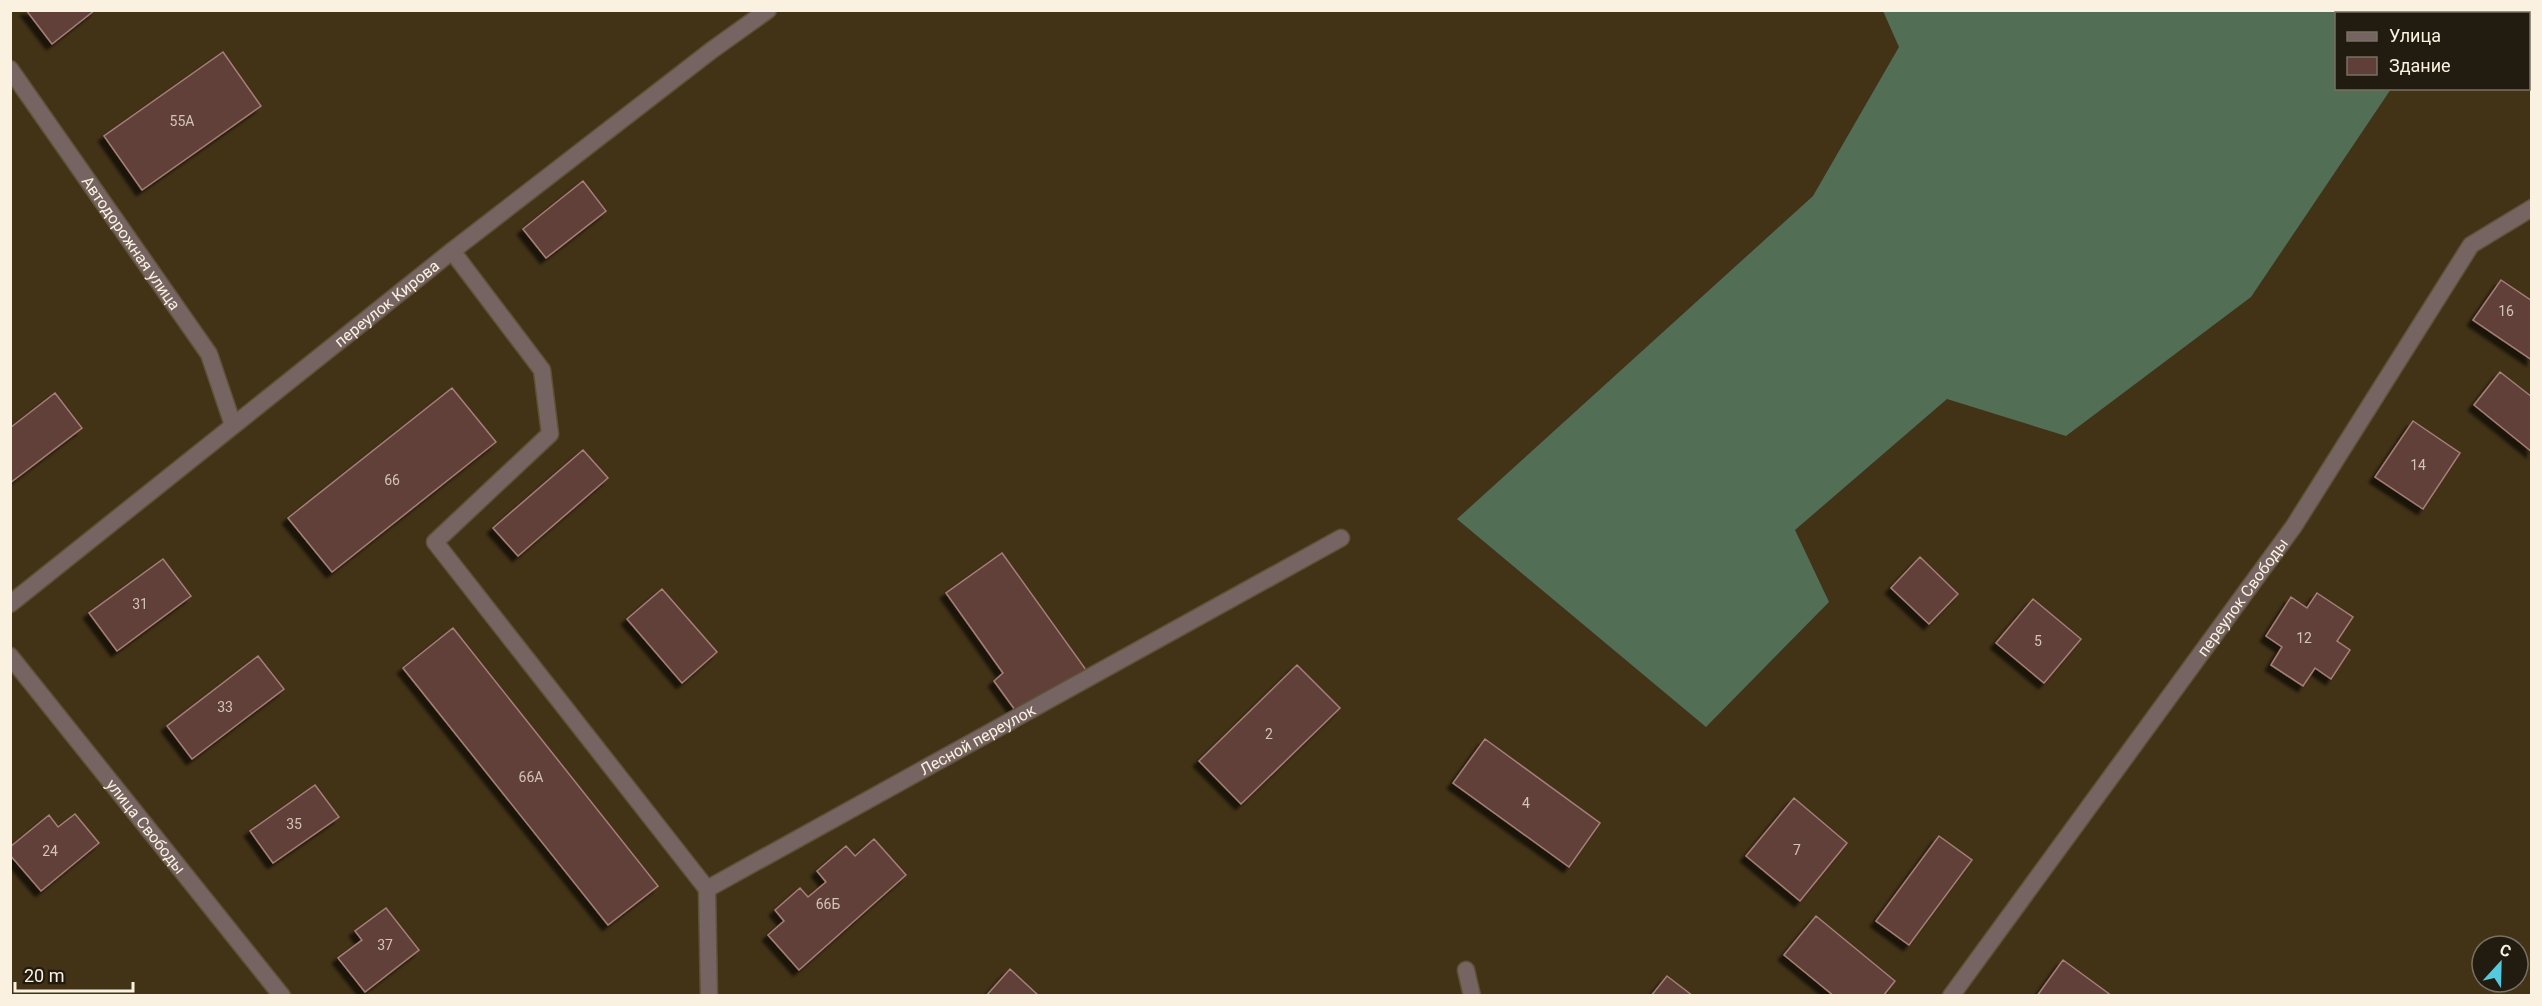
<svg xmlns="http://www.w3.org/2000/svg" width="2542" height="1006" font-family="Roboto,sans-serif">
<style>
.forest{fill:#526f56}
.building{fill:#603f39;stroke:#a57f78;stroke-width:1.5;filter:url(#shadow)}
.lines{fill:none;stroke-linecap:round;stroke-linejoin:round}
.service-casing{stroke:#5f5136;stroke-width:19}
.minor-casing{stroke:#5f5136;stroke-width:19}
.service{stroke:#756461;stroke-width:16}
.minor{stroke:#756461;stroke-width:16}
.labels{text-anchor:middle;stroke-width:5;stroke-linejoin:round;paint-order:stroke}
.number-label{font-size:14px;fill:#d4c4b6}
.street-label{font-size:16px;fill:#faf1e0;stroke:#221b0f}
</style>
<defs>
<filter id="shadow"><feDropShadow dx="-5.5" dy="5.5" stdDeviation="1.5" flood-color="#0009"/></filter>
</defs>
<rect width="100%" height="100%" fill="#423216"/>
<!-- forest -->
<path class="forest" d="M1883,11H2338L2340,13L2336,14V88L2391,89L2251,297L2066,436L1947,399L1795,530L1829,602L1706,727L1457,519L1813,196L1899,47Z"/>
<!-- building -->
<path class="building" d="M26,10H95L52,44Z
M223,52L261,106L142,190L104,136Z
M583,181L606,211L546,258L523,229Z
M2501,280L2532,301V360L2473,320Z
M2500,372L2532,397V452L2474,405Z
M452,388L496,442L332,572L288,518Z
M55,393L82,428L10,483V428Z
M2413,421L2460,453L2423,509L2375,477Z
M583,450L608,478L518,556L493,528Z
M1002,553L1089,674L1023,721L994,681L1003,673L946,593Z
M1920,557L1958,594L1929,624L1891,588Z
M163,559L191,596L117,651L89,613Z
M662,589L717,652L682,683L627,619Z
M2317,593L2353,617L2337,641L2350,650L2331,679L2315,668L2303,686L2271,665L2282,647L2266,636L2291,597L2307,608Z
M2033,599L2081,639L2044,683L1996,643Z
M453,628L658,886L608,925L403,668Z
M258,656L284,689L192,759L167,726Z
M1297,665L1340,708L1241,804L1199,761Z
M1485,739L1600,823L1569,867L1453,783Z
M315,785L339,817L273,863L250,831Z
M1794,798L1847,843L1800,901L1746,856Z
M75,814L99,843L41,891L10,855V847L49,815L58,827Z
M1939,836L1972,860L1909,945L1876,921Z
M874,839L906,875L799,970L768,935L784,921L775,910L800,888L808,897L826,882L817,871L846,846L855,856Z
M386,908L419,950L365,992L338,958L362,940L355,931Z
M1816,916L1895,981L1883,996H1834L1784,955Z
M2063,960L2112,996H2037Z
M1010,969L1039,996H986Z
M1667,976L1693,996H1651Z"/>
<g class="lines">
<defs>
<path id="service" d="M452,251L542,370L550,434L435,542L707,889
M1466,970L1472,996"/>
<g id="minor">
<path id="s1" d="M10,69L209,354L233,425"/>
<path id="s2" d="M10,604L452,251L712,50L768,10"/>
<path id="s3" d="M10,656L282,996"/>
<path id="s4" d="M709,996L707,889L1341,538"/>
<path id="s5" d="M1951,996L2294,526L2471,245L2532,208"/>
</g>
</defs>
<!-- service casing -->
<use href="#service" class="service-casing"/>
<!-- minor casing -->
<use href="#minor" class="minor-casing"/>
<!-- service -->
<use href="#service" class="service"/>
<!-- minor -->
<use href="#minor" class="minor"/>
</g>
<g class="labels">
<!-- number labels -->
<g class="number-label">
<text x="182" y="126">55А</text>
<text x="2506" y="316">16</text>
<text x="2418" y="470">14</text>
<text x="392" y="485">66</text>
<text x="140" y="609">31</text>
<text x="2304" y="643">12</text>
<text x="2038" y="646">5</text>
<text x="225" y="712">33</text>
<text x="1269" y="739">2</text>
<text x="531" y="782">66А</text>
<text x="1526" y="808">4</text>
<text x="294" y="829">35</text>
<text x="1797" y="855">7</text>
<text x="50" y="856">24</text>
<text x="828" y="909">66Б</text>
<text x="385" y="950">37</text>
</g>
<!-- street labels -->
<g class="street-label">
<text dy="6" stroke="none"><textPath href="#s1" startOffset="212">Автодорожная улица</textPath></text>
<text dy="6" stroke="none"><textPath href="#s2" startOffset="482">переулок Кирова</textPath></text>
<text dy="6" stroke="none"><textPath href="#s5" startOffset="494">переулок Свободы</textPath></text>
<text dy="6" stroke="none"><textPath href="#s4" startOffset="416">Лесной переулок</textPath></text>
<text dy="6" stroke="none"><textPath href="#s3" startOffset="218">улица Свободы</textPath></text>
</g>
</g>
<!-- border -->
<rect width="2542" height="1006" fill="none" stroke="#faf1e0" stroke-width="24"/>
<!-- legend -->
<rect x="2335" y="12" width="195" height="78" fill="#221b0f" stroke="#787163" stroke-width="1.5"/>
<rect x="2347" y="32" width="30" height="9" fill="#756461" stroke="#787163" stroke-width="1.5"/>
<text x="2389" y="42" font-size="18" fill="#faf1e0">Улица</text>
<rect x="2347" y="57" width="30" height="18" fill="#603f39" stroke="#787163" stroke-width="1.5"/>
<text x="2389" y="72" font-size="18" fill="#faf1e0">Здание</text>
<!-- north arrow -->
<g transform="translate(2500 964) rotate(22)"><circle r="28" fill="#221b0f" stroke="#787163" stroke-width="1.5"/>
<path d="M0-4.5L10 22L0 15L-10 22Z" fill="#55cade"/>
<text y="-9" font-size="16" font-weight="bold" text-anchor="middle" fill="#faf1e0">С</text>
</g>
<!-- scale -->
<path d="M15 982v9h118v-9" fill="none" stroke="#faf1e0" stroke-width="3"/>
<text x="24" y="982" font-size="18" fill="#faf1e0" stroke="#221b0f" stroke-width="4.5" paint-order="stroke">20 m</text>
</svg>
